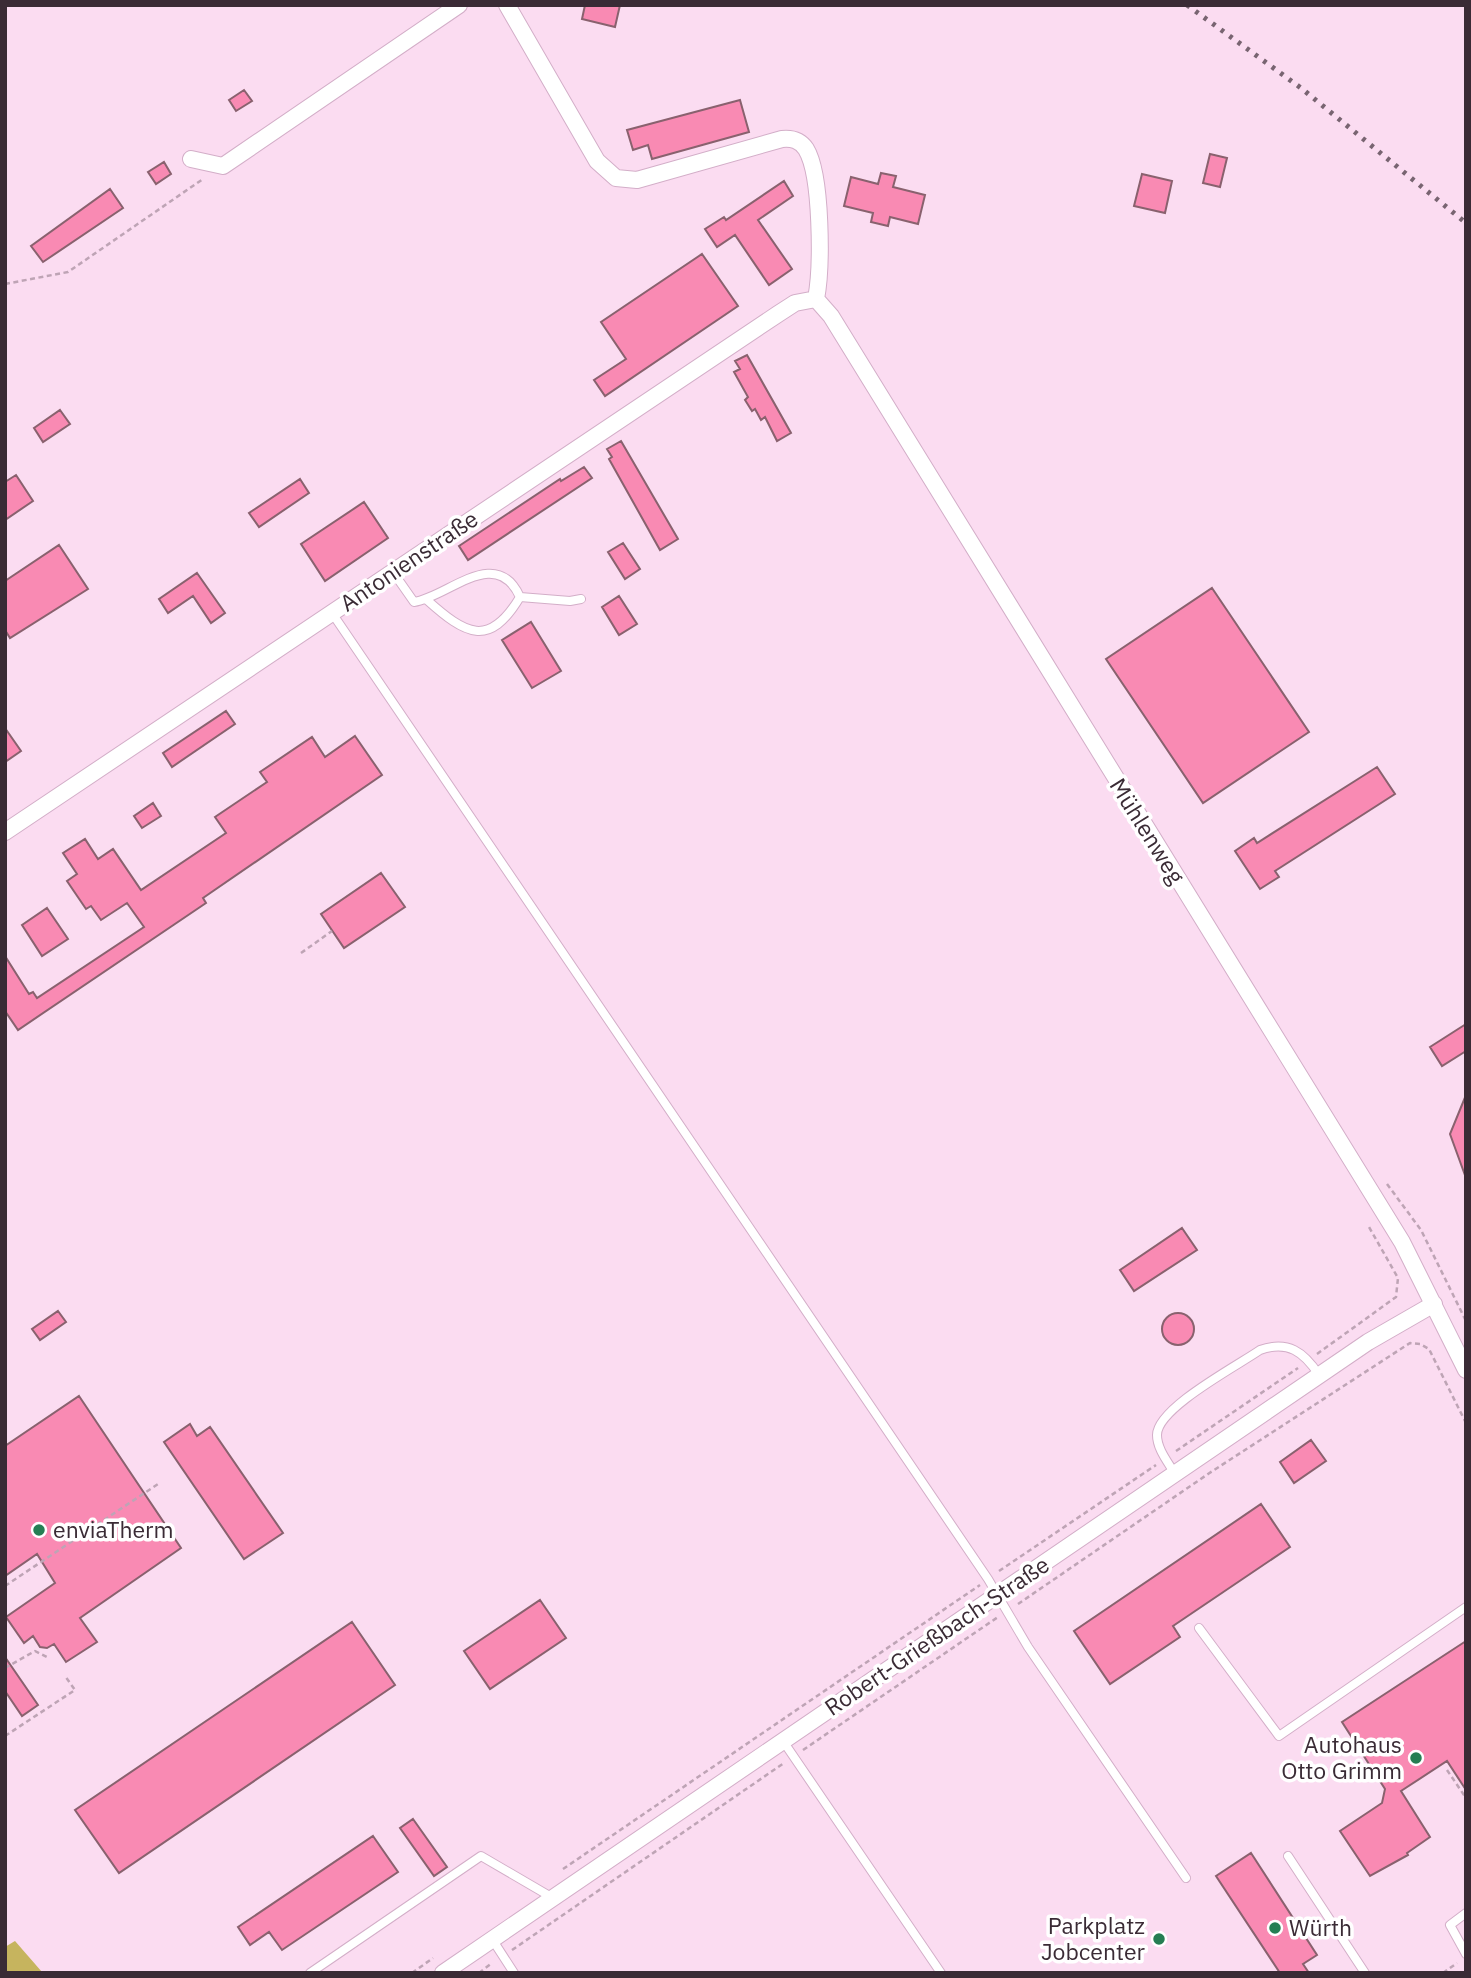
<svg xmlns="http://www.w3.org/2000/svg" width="1471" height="1978" font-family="'IBM Plex Sans',sans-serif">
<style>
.green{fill:#c6b45e}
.building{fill:#f98ab3;stroke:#89616e;stroke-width:2}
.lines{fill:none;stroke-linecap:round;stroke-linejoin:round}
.service-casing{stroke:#d3aec8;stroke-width:10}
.minor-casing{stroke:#d3aec8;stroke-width:18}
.path{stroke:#bea4b5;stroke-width:2.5;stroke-dasharray:5 3.5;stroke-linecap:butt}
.service{stroke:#fff;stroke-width:8}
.minor{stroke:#fff;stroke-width:16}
.rail{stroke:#786471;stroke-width:5;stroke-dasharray:3.5 7;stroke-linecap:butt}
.poi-dot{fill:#257e53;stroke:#fff;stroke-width:2.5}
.labels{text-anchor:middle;stroke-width:7;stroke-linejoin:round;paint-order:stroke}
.street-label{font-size:23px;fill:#3a2b35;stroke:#fff}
.poi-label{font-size:23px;fill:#3a2b35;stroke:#fff;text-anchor:start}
</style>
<rect width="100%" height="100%" fill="#fbdcf1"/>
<!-- green -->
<path class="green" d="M15,1941L42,1972L41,1973H5V1947Z"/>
<!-- building -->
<path class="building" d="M585,5H620L615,27L582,19Z
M244,90L252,101L236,111L229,100Z
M740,100L749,132L652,159L648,145L633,150L627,130Z
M1210,154L1227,158L1220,187L1203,183Z
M164,162L171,174L156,184L148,172Z
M881,173L896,176L893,187L925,195L918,224L890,217L888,226L871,222L873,213L844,206L851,177L878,184Z
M1142,174L1172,181L1165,213L1134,206Z
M784,181L793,196L758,220L792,269L769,285L735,235L717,247L705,229L724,217L726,220Z
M110,189L123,208L43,262L31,246Z
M702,254L738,306L605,396L594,380L626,359L601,322Z
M747,355L791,433L777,441L765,417L761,420L755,409L752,411L745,400L748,397L734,372L740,369L735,361Z
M60,410L70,424L43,442L34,428Z
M621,441L678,539L660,550L609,459L612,457L607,449Z
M584,467L592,478L468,560L459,546L560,479L561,481Z
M16,475L33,501L5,520V482Z
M300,479L309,493L259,527L249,513Z
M364,502L388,538L325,581L301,544Z
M623,543L640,569L625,579L608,552Z
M59,545L88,589L10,638L5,630V581Z
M197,573L225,613L211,623L193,596L168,613L159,599Z
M1212,588L1309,732L1203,803L1106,659Z
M619,596L637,624L619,635L602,607Z
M531,622L561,671L532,688L502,640Z
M226,711L235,724L172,767L163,753Z
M5,728L21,751L5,762Z
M355,736L382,775L203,898L206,903L18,1030L5,1011V956L29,994L33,992L37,998L144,927L127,903L101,920L91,906L86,909L67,881L77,874L63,853L85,839L98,859L113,849L141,890L226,833L215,817L267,782L260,772L312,737L325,757Z
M1377,767L1395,794L1275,871L1279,877L1260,889L1235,851L1254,838L1257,843Z
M153,803L161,816L142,828L134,816Z
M381,873L405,907L344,948L321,914Z
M47,908L68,939L42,956L22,925Z
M1466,1024V1051L1442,1066L1430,1047Z
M1466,1095V1178L1450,1134Z
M1182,1228L1197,1250L1134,1291L1120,1270Z
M58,1311L66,1322L40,1340L32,1329Z
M1162 1329a16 16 0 1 1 32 0a16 16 0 1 1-32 0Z
M79,1396L181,1548L80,1618L97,1642L66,1662L54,1644L47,1648L40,1647L33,1636L24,1643L6,1617L55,1583L37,1554L5,1576V1446Z
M190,1424L197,1436L210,1427L283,1533L244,1559L164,1442Z
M1311,1440L1326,1461L1294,1483L1280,1462Z
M1261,1504L1290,1547L1173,1626L1180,1637L1110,1684L1074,1631Z
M540,1600L566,1638L490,1689L464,1651Z
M352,1622L395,1685L119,1873L75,1810Z
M1466,1641V1790L1447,1761L1401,1791L1430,1837L1407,1853L1408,1855L1370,1876L1340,1831L1382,1803L1385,1789L1342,1722Z
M5,1657L38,1705L22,1716L5,1691Z
M413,1819L447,1867L434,1876L400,1828Z
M373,1836L398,1872L282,1950L269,1932L250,1945L238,1927Z
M1251,1853L1317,1955L1303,1964L1309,1973H1280L1216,1876Z"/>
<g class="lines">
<defs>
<path id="service" d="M393,572L414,602C448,597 496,544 520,597C489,649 465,634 427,600
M520,597L570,601L581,599
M332,613L988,1579L1028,1647L1186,1878
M1175,1474C1168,1462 1157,1449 1157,1435C1157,1408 1237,1366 1260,1350C1288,1340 1304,1352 1319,1375
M1199,1628L1279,1736L1466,1607
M783,1741L941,1973
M1288,1856L1365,1973
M1466,1913L1450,1925L1466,1954
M492,1939L514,1973
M310,1973L481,1856L553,1898"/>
<path id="minor" d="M507,5L597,161L616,178L637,180L782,139C792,138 800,140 806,149C822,175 822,268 816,299
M191,159L223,166L459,5
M816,299L831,316L1402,1242L1466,1370
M5,832L778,314L795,303L816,299
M443,1973L1368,1342L1434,1304"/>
</defs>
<!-- service casing -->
<use href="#service" class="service-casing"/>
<!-- minor casing -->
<use href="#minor" class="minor-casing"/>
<!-- path -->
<path class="path" d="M5,284L68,272L203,179
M301,953L332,931
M1387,1184L1421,1230L1466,1321
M1317,1354L1396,1297L1398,1278L1369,1227
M1176,1451L1298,1368
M999,1571L1156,1465
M5,1586L158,1484
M1018,1604L1208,1474L1410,1343L1420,1344L1429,1349L1466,1423
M5,1668L35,1651L47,1657
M5,1736L75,1690L65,1676
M803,1750L998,1617
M1447,1770L1466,1798
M563,1869L980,1585
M512,1950L784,1763
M412,1973L433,1958
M479,1973L492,1963
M1443,1973L1457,1963"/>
<!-- service -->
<use href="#service" class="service"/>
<!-- minor -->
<use href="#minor" class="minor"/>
<!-- rail -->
<path class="rail" d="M1187,5L1301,88L1466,223"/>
</g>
<!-- markers -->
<g class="poi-dot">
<circle cx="39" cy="1530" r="7"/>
<circle cx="1416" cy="1758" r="7"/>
<circle cx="1275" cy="1928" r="7"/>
<circle cx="1159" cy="1939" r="7"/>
</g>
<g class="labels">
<!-- street labels -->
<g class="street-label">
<text transform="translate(409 561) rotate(-34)" y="8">Antonienstraße</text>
<text transform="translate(1147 831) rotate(58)" y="8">Mühlenweg</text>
<text transform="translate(937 1636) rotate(-34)" y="8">Robert-Grießbach-Straße</text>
</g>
<!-- poi labels -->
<g class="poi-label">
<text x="53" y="1538">enviaTherm</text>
<text x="1402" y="1753" text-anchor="end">Autohaus<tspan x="1402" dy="26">Otto Grimm</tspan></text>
<text x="1145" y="1934" text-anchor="end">Parkplatz<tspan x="1145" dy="26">Jobcenter</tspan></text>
<text x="1289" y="1936">Würth</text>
</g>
</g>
<!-- border -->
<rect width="1471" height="1978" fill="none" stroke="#3a2b35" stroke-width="14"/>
</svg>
